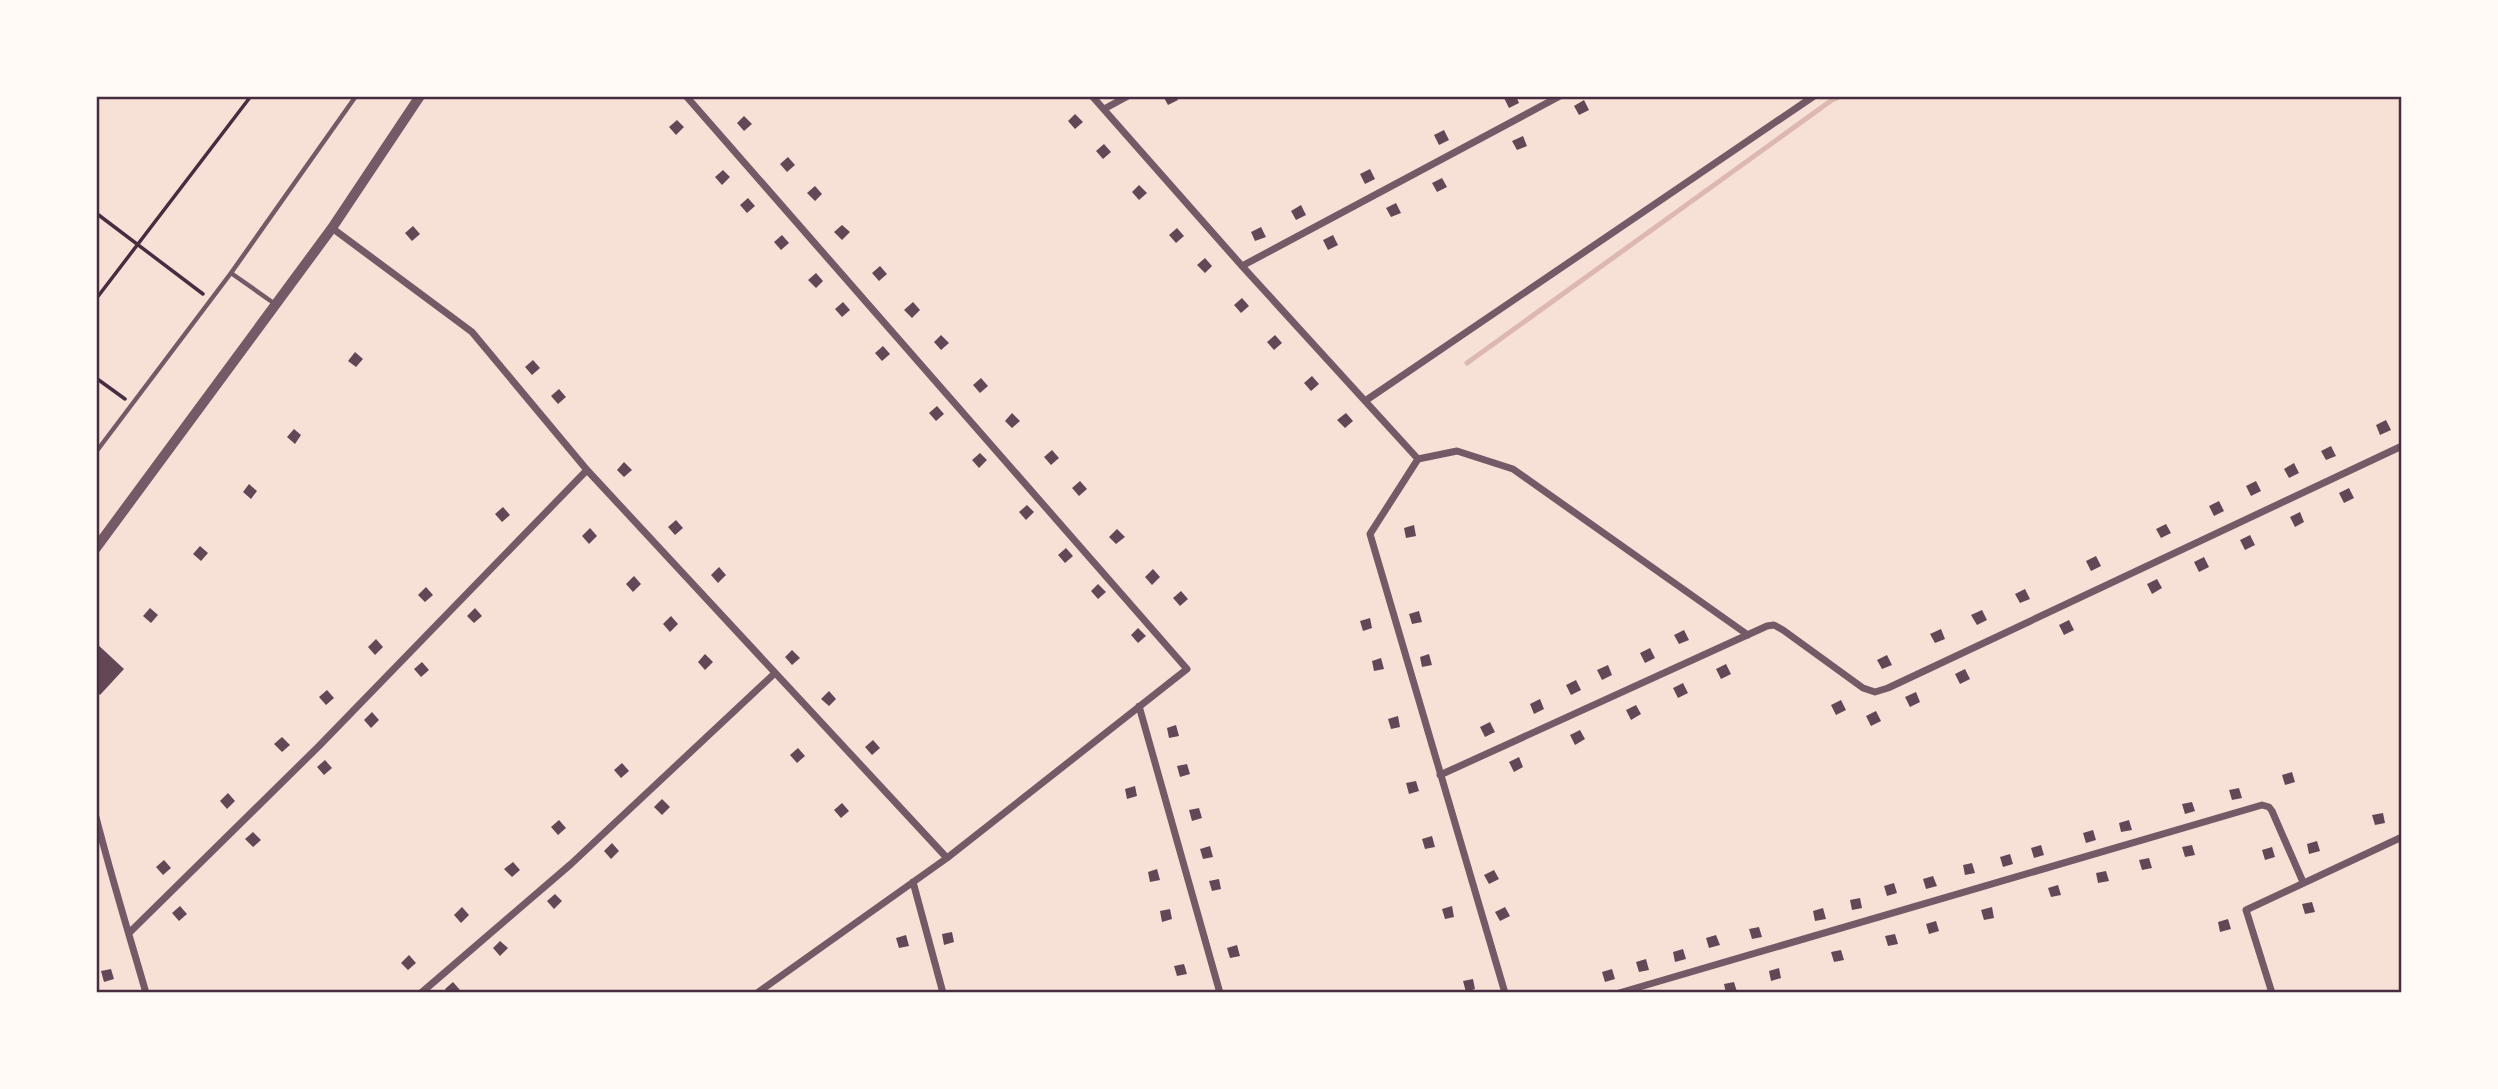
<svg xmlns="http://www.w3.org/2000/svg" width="2498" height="1089" font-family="'Playfair Display',serif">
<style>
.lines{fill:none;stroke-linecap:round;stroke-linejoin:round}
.stream{stroke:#dcb8b0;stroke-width:5}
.building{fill:#644757}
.path{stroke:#4a2c40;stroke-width:3.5}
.service{stroke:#755966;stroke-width:4.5}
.minor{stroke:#755966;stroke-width:7}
.tertiary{stroke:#755966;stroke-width:10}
.neatline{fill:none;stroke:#4a2c40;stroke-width:2.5}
</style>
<rect width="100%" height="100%" fill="#f7e1d7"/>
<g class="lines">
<!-- stream -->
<path class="stream" d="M1467,363L1832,100L1841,96"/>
</g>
<!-- building -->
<path class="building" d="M1163,96H1176L1178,100L1168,105Z
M1508,96H1516L1519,103L1509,108L1504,98Z
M1584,100L1589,110L1579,115L1574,106Z
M1075,114L1083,122L1075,129L1068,121Z
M744,116L752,124L744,131L737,123Z
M677,120L684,127L676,135L669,127Z
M1444,130L1449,140L1439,145L1434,135Z
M1523,136L1527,146L1517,150L1512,141Z
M1104,144L1111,152L1103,159L1096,151Z
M788,157L795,165L787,172L780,164Z
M1370,169L1375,179L1365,184L1360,174Z
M723,170L730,177L722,185L715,177Z
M1442,178L1447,187L1437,192L1432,183Z
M1139,185L1147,193L1139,200L1132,192Z
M815,186L822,194L815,201L807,193Z
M748,198L755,206L747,213L740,205Z
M1396,203L1401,213L1391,217L1386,208Z
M1301,205L1306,215L1296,220L1291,211Z
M842,225L850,232L842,240L834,232Z
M413,226L420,234L412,241L405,233Z
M1261,227L1266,237L1255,241L1251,232Z
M1177,228L1184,236L1176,243L1169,235Z
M782,235L789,243L781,250L774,242Z
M1333,235L1338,245L1328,250L1323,240Z
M1205,258L1212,266L1205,273L1197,265Z
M880,266L887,274L879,281L872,273Z
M816,273L823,281L816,288L808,280Z
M1242,298L1249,306L1241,313L1234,305Z
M843,302L850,310L842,317L835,309Z
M913,302L920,310L912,318L904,310Z
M941,335L949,343L941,350L934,342Z
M1275,335L1282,343L1274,350L1267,342Z
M883,346L890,354L882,361L875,353Z
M355,352L363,359L356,367L348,361Z
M533,360L540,368L532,375L525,367Z
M1312,376L1319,384L1311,391L1304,383Z
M981,378L988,386L980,393L973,385Z
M559,389L566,397L558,404L551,396Z
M937,406L944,414L936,421L929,413Z
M1012,413L1020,421L1012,428L1005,421Z
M1346,413L1353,421L1345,428L1337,420Z
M2386,420L2391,430L2380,435L2376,425Z
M294,429L301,435L295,444L287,437Z
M2331,446L2336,456L2326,460L2321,451Z
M1052,450L1059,458L1051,465L1044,457Z
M980,453L987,460L979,468L972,460Z
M624,462L632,470L624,477L617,470Z
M2294,463L2299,473L2289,478L2284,469Z
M1080,481L1087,489L1079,496L1072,488Z
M2256,481L2261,491L2251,496L2246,486Z
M249,484L257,491L251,499L243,492Z
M2349,488L2354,498L2344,503L2339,493Z
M2219,501L2224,511L2214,516L2209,506Z
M1027,505L1034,512L1026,520L1019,512Z
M503,507L510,515L502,522L495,514Z
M2300,512L2304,522L2295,527L2290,517Z
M676,520L683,528L675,535L668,527Z
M2166,524L2171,533L2161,538L2156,529Z
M1414,525L1416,536L1406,538L1404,528Z
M590,528L597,536L589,544L582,536Z
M1117,529L1125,537L1116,544L1109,537Z
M2250,535L2255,545L2245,550L2240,540Z
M200,546L208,553L201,561L193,554Z
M1066,548L1073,556L1065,563L1058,555Z
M2096,556L2101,566L2091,571L2086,561Z
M2204,557L2209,567L2199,572L2194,562Z
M719,567L726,575L718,583L711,575Z
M1153,569L1160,577L1152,585L1145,577Z
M634,576L641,584L633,592L626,584Z
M2157,579L2162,588L2152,594L2147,584Z
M1098,584L1106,592L1098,599L1091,591Z
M426,587L433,595L425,602L418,595Z
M2025,589L2030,599L2020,603L2015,594Z
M1181,591L1188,599L1180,606L1173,598Z
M150,608L158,615L151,623L143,616Z
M475,608L482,616L474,623L467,616Z
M1982,610L1987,620L1977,625L1971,615Z
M1419,611L1422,622L1412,624L1409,614Z
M671,616L678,624L670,632L663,624Z
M1370,618L1372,628L1363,631L1360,621Z
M2069,620L2074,630L2064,635L2059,625Z
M1138,628L1146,636L1138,643L1131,635Z
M1941,629L1945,639L1935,643L1930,634Z
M1684,630L1689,640L1679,644L1674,635Z
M376,639L383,647L375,655L368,647Z
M96,643L124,669L100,695L96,691Z
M1650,648L1655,658L1645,663L1640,653Z
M792,650L800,658L792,665L785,657Z
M705,654L713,662L705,670L698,662Z
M1429,654L1432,665L1422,667L1420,657Z
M1887,655L1892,665L1882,669L1877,660Z
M1381,658L1384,669L1374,671L1372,661Z
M422,662L429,670L421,677L414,669Z
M1726,664L1731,674L1721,679L1716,669Z
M1608,665L1612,675L1602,680L1597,670Z
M1965,669L1970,679L1960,684L1955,674Z
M1576,680L1581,690L1571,695L1566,685Z
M1683,683L1688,693L1678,698L1673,688Z
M327,690L334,698L326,705L319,697Z
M829,691L836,699L829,706L821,699Z
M1916,692L1920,702L1910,707L1905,697Z
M1540,699L1544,709L1534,714L1530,704Z
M1841,700L1846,710L1836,715L1831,705Z
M1636,705L1641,714L1631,720L1626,710Z
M1876,711L1881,721L1871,726L1866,716Z
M372,712L379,720L371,728L364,720Z
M1398,716L1400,727L1391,729L1388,719Z
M1490,722L1495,732L1485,737L1480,727Z
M1176,725L1179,736L1169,738L1167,728Z
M1580,730L1585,739L1575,745L1570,735Z
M282,737L290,745L282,752L274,744Z
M873,740L880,748L872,755L865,747Z
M798,748L805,756L797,763L790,755Z
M1519,757L1523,767L1514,772L1509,762Z
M325,760L332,768L324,775L317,767Z
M622,763L629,771L621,778L614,770Z
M1187,764L1190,774L1180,777L1177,766Z
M2292,772L2295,782L2285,785L2282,775Z
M1416,781L1419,791L1409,794L1406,783Z
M1135,786L1137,796L1127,799L1125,789Z
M2239,788L2242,798L2232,800L2229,790Z
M228,793L235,801L227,809L220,801Z
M662,799L670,807L662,815L654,807Z
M2192,802L2195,811L2185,814L2182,804Z
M842,803L849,811L841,818L834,810Z
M1199,808L1202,818L1192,821L1189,810Z
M2383,813L2385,823L2375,825L2372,815Z
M559,820L566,828L558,835L551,827Z
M2129,820L2132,830L2121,832L2119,823Z
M2093,830L2096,840L2086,843L2083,833Z
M253,832L261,840L253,847L245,839Z
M1432,836L1435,847L1425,849L1422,839Z
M2317,841L2320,851L2309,854L2307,844Z
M612,843L619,851L611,859L604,851Z
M2041,845L2044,855L2034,858L2031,848Z
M2192,845L2195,855L2185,857L2182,847Z
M1210,846L1213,857L1203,859L1200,849Z
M2272,847L2275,857L2265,860L2262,850Z
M2010,854L2013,864L2003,867L2000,857Z
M2149,858L2152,868L2142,870L2139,860Z
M164,860L171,868L163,875L156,867Z
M513,862L520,870L512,877L504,869Z
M1972,863L1975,873L1965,875L1963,865Z
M1157,869L1160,880L1150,882L1148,872Z
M1494,870L1499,879L1489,884L1484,875Z
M2106,871L2109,881L2098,883L2096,873Z
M1933,876L1937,886L1926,889L1923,879Z
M1219,879L1221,889L1212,891L1209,881Z
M1894,883L1897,893L1887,896L1884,886Z
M2058,885L2061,895L2051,897L2048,888Z
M555,894L562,901L554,909L547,901Z
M1860,898L1862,908L1852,910L1850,900Z
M2312,902L2315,912L2305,914L2302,904Z
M180,906L187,914L179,921L172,913Z
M1452,906L1454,917L1445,919L1442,909Z
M462,907L469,915L461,923L454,915Z
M1505,907L1510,916L1500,921L1495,912Z
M1992,907L1994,918L1984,920L1981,910Z
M1823,908L1826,919L1815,921L1813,911Z
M1170,909L1172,919L1162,922L1160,911Z
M2228,919L2231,929L2220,932L2218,922Z
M1936,921L1939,931L1929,934L1926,924Z
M1759,927L1762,937L1752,939L1749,929Z
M952,932L954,942L944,945L942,934Z
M1895,934L1898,944L1888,946L1885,936Z
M906,935L909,946L899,948L896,938Z
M1716,935L1720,945L1709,948L1706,938Z
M500,941L508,948L500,956L493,948Z
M1237,945L1240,956L1230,958L1227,948Z
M1683,949L1686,959L1675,962L1673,952Z
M1841,950L1844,960L1834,962L1831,952Z
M409,955L416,963L408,970L401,963Z
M1646,959L1649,970L1639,972L1636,962Z
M1184,964L1187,974L1177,976L1174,966Z
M1779,968L1781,978L1771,981L1769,971Z
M111,969L114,979L104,982L101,971Z
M1612,969L1615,979L1605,982L1602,972Z
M1473,979L1475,989L1466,992L1463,981Z
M453,982L460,990L457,993H448L445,989Z
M1734,982L1737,992L1726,993L1724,984Z"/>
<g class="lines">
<!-- path -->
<path class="path" d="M96,213L203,294
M96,299L251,96
M96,378L125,399"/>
<!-- service -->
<path class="service" d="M231,273L275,304
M96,452L231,273L356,96"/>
<!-- minor -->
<path class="minor" d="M686,96L1187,669L947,858L757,993
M1092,96L1242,266L1418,459L1370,534L1505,993
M1104,109L1128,96
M332,228L472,332L587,470L947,858
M1242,266L1560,96
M1365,401L1814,96
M1418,459L1457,451L1513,469L1748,635
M1139,706L1220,993
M1440,775L1767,626L1774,625L1783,630L1863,688L1875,692L1888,688L2402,446
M96,817C111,876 129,934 146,993
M913,882L943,993
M129,933L319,746L587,470
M421,993L571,864L775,673
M1619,993L2262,805L2269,807L2272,811L2303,882
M2272,993L2246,910L2402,837"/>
<!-- tertiary -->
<path class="tertiary" d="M96,548L332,228L420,96"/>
</g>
<!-- border -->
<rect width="2498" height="1089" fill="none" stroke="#fffaf5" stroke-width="196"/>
<rect x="98" y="98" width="2302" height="893" class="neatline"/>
</svg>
